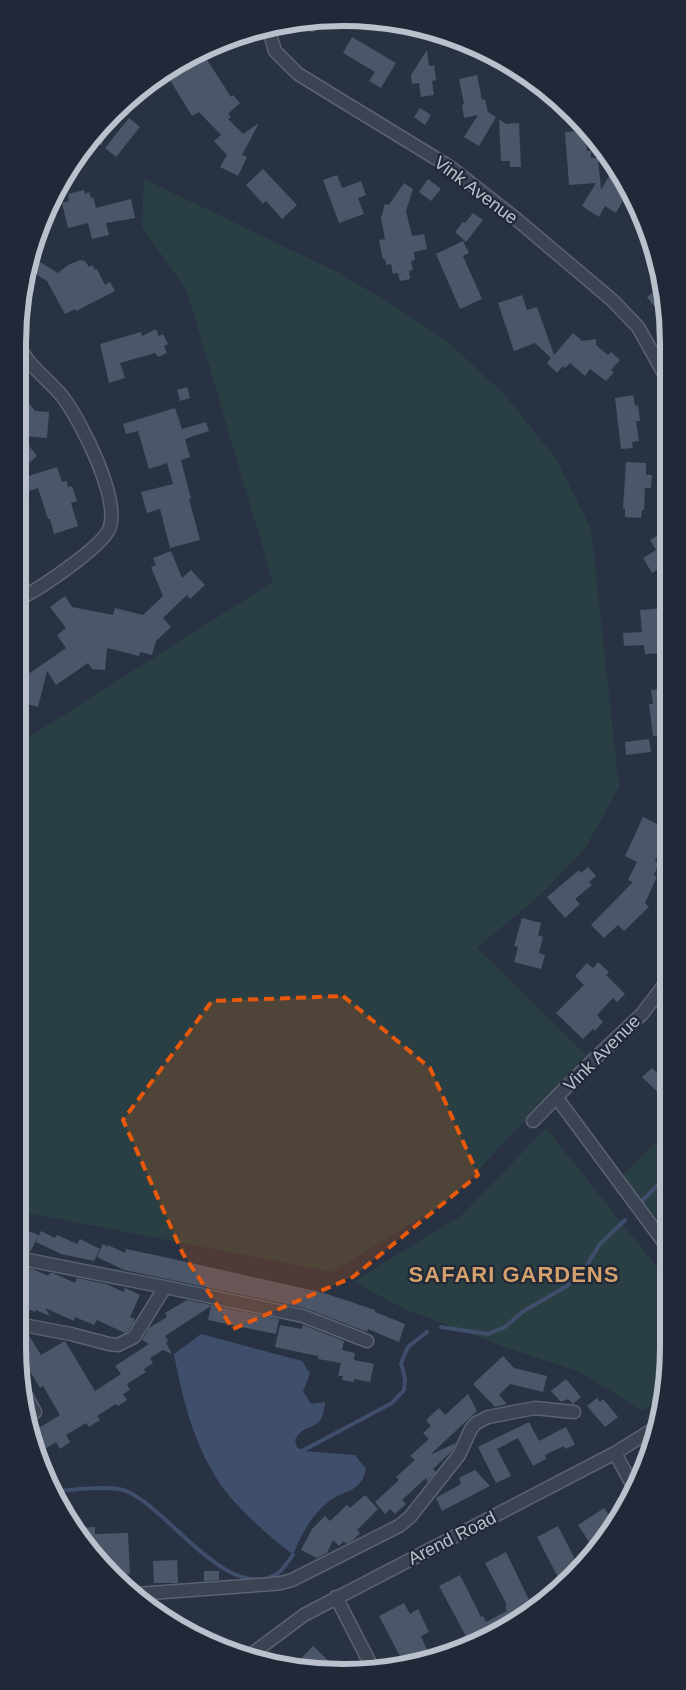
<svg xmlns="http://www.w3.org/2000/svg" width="686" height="1690" font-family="Arial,sans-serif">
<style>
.green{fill:#2a3f44}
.water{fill:#3e4e6b}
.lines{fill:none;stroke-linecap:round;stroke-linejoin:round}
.stream{stroke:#3e4e6b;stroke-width:4}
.building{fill:#4c5669}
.street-casing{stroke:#5b6270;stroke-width:15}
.street{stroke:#3c4453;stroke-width:12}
.marked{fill:#e8590c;fill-opacity:0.2;stroke:#e8590c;stroke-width:4;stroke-dasharray:10 6;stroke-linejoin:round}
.labels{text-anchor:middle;stroke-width:4.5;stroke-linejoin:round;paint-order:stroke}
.street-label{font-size:18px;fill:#bac0cc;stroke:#212938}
.district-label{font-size:22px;font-weight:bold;letter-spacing:1px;fill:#d4a06d;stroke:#212938}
.rim{fill:none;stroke:#bac0cc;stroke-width:6}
</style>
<rect width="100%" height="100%" fill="#283243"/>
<!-- green -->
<path class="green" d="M144,179L337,272L393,305L450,344L504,394L556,459L591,529L619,787L586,847L540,895L477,948L586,1055L450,1200L332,1272L18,1211V744L273,582L187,291L142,227Z
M546,1128L668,1281V1347L660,1397L643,1411L578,1371L505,1347L407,1310L353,1282L462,1215Z
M668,1131V1237L666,1239L620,1179Z"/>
<!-- water -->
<path class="water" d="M201,1334L302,1361L310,1374L303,1391L311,1404L325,1402C323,1435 306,1419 295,1440L297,1447L303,1451L355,1455L366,1469C361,1494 343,1489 327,1503C310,1517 301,1535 293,1555C271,1537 250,1520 231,1498C198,1459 183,1404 174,1354Z"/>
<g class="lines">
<!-- stream -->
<path class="stream" d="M640,1203L658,1185L668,1181
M441,1327L488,1334L505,1327L522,1312L567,1286L585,1268L600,1244L625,1220
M302,1451L392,1403L404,1390L405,1379L401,1363L408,1347L427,1332
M57,1491C75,1490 111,1485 126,1491C168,1508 226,1601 275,1575C282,1572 288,1561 293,1555"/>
</g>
<!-- building -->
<path class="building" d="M321,18H326L312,33L300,22Z
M352,37L396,63L381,88L369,81L375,72L343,53Z
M427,50L429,66L434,65L436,80L432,81L434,95L421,97L419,83L412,84L411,75Z
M204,55L231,97L233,95L240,103L228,114L231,117L228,119L243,134L259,123L242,155L247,157L238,176L220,167L227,155L214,141L221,135L199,112L192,116L165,72L177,65L180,69Z
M477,75L482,100L485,99L488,112L496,117L479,146L464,137L478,115L464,118L462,105L464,104L459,79Z
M420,108L431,115L425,125L414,117Z
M129,118L140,127L116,157L105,148Z
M499,119L506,124L519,123L521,167H510V161H501Z
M106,121L102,145L88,143L98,129Z
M585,131L587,151H591V158H598L601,190L613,169L638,209L623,200L616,213L605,206L599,217L582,206L596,183L569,185L565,132Z
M263,169L297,205L282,219L266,201L263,204L246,185Z
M337,175L342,188L361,181L366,195L358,198L364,214L339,223L323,180Z
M428,179L441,189L431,201L419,192Z
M404,183L413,189L406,211L412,236L424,234L427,249L414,252L415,260L411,261L413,270L409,271L410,279L400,281L398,273L393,274L391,264L386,265L385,259H383L379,240L385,239L381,218L385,204L389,205Z
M84,190L85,194L89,192L91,198L93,197L96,208L131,199L135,218L106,223L109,235L92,239L88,223L68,228L62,203L69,201L68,194Z
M473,213L483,220L466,242L455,232L463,222L465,223Z
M463,241L469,253L463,256L482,299L460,309L436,254Z
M80,260L85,261L89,267L92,265L95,270L97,269L105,285L110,282L115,291L76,311L75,309L65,314L47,281L34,273L40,262L58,273L68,265Z
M662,285L666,303L657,310L647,297Z
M522,295L527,310L537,307L554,355L573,333L582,341L596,339V345L608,355L611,352L620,360L611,370L614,372L606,381L590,369L585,376L570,363L565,368L563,366L557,373L547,363L551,358L535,343L514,351L498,303Z
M156,329L159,336L163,334L168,344L164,346L167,353L158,357L155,353L120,363L125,378L109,383L100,344L141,332L142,336Z
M187,387L190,398L180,401L177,390Z
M18,389L35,411L49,412L47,438L21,436L37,456L24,467L18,459Z
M633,395L635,406L638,405L640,421H636L639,441L632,442L633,448L621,449L615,398Z
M175,408L182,429L206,422L209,431L185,439L190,457L181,460L191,499H189L200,540L170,548L160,509L147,513L141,492L173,484L167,463L149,469L138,431L126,434L123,424Z
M626,462L646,463V475H652L651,488H645L644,510H642L641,518L625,517V509H623Z
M57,467L62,482L67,481L68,487L72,486L77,501L71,503L78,526L54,534L50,519H48L38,488L26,492L22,478Z
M666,530V581L659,569L652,573L643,558L656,550L650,540Z
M171,551L182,578L191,570L205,585L190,599L187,595L163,618L171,627L156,641L152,655L140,652L139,656L107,648L105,670L92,669L88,663L56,685L47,671L38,707L27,704L25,714L18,703V655L30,673L66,648L57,635L66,628L50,607L65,596L72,607L113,615L115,608L143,615L163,596L151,567L156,565L153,558Z
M666,608L667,653L645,654L644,645L624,646L623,633L642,632L640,610Z
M667,688V735L653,736L649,704H653L651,690Z
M649,739L651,752L626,755L625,742Z
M643,817L667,829V834L655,861L659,863L654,875L657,877L645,903L649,907L624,931L618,925L604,938L591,925L633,882L628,880L637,862L625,856Z
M588,867L596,876L589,882L592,885L575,899L580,904L565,918L547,897L579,870L581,873Z
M522,918L541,923L538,935L543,937L539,953L545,955L541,969L514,962L518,947L514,946Z
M598,962L609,972L606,975L625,994L617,1002L613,998L597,1015L603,1022L595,1031L593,1029L583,1039L556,1013L584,985L575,976L587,963L593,968Z
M668,1067V1102L642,1077L652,1068L659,1075Z
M18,1227L39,1235L30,1252L18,1250Z
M41,1231L55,1238L57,1235L77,1244L80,1239L100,1249L94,1261L61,1254L36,1242Z
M103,1244L108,1247V1245L125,1253L126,1249L169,1258L324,1293L375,1310V1312L405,1324L399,1342L368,1329L367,1332L305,1308L124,1270L97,1257Z
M18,1266L33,1269L48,1276L50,1273H53L75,1283L77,1278L106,1284L124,1292L125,1288L140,1295L130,1317L135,1319L134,1322L128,1331L125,1333L97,1320L94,1325L75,1317L74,1321L45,1308L50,1316L36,1310L35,1312L18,1305Z
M187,1300L279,1319L276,1334L208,1320L211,1306L165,1336L168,1341L166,1343L172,1354L163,1350L150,1358L153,1363L144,1369L146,1372L127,1384L130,1390L123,1394L127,1400L118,1406L116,1404L97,1416L100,1420L89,1427L86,1423L66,1435L70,1442L60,1449L56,1442L36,1454L32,1435L38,1431L37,1429L60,1415L43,1386L40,1388L18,1351V1340L28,1334L41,1355L65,1341L95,1391L121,1374L115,1366L149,1344L142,1340L149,1328L167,1317L165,1313Z
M280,1325L302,1329L303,1325L344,1341L342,1350L355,1353L354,1360L374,1364L370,1382L354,1379V1382L342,1380L343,1376H338L341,1363L318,1359V1356L275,1347Z
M503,1356L514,1368L547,1376L543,1392L510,1384L499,1395L507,1404L495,1407L473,1384Z
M566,1379L581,1397L573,1404L568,1399L561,1402L551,1391Z
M468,1394L477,1411L430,1455L456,1443L452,1451L433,1469L436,1472L427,1482L426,1478L402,1500L406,1504L395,1514L390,1509L385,1514L375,1502L399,1480L396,1477L415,1460L410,1456L429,1439L423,1433L431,1426L426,1420L439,1408L445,1415Z
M597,1398L600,1402L603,1399L618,1417L605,1427L587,1406Z
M529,1422L539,1441L566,1427L575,1445L565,1449L564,1446L545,1455L546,1459L533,1466L518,1438L497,1449L511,1476L496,1483L478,1447Z
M475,1470L490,1486L442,1511L436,1498L461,1484L459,1478Z
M365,1495L378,1509L357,1530L360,1533L353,1540L346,1544L344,1541L339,1546L333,1540L327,1553L317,1558L301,1550L312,1529L325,1516L330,1521L347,1505L350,1508Z
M604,1508L613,1522L601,1545L595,1551L578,1525Z
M558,1526L578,1565L568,1570L570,1573L560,1581L537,1537Z
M95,1527V1534L128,1533L130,1574L115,1575L98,1561L79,1528Z
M506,1552L532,1606L511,1624L509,1622L490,1631L485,1634L486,1636L469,1642L439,1586L460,1575L481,1617L483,1616L486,1622L507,1611L505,1606L507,1605L485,1563Z
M177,1560L178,1583H154L153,1561Z
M204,1571H219V1580L204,1581Z
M404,1603L410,1614L418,1609L429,1632L421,1636L430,1657L405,1666L379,1616Z
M313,1646L336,1668L300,1670L293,1667Z"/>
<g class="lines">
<defs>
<path id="street" d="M268,27L275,51L298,74L450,167L515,218L612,300L638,327L666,377
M18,344C27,365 48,379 62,396C81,421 119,496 110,527C104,546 37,591 18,599
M557,1098L668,1248
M533,1121L589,1064L642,1014L668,980
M18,1258L165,1287L303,1316L367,1341
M18,1324L71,1334L109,1344L118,1345L134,1337L165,1287
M25,1394L35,1412
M615,1453L633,1486
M137,1594L272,1584L281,1583L292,1580L399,1526L410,1517L459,1455L471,1429L476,1423L488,1417L535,1408L574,1412
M336,1597L372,1667
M253,1653L304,1615L615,1453L655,1428"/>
</defs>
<!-- street casing -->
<use href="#street" class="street-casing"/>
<!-- street -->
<use href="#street" class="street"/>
</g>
<!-- marked area -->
<path class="marked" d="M343,996L430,1068L478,1175L353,1277L233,1329L183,1254L123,1120L212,1001Z"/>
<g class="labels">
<!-- street labels -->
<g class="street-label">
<text transform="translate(476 190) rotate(37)" y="6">Vink Avenue</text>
<text transform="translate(602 1053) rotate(-45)" y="6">Vink Avenue</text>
<text transform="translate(452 1538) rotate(-27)" y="6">Arend Road</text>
</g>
<!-- district labels -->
<g class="district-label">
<text x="514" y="1282">SAFARI GARDENS</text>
</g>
</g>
<!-- crop -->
<path d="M0 0H686V1690H0ZM343 26H343A317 317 0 0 1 660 343V1347A317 317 0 0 1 343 1664H343A317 317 0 0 1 26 1347V343A317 317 0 0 1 343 26Z" fill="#212938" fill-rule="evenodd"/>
<path class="rim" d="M343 26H343A317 317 0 0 1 660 343V1347A317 317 0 0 1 343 1664H343A317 317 0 0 1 26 1347V343A317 317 0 0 1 343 26Z"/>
</svg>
